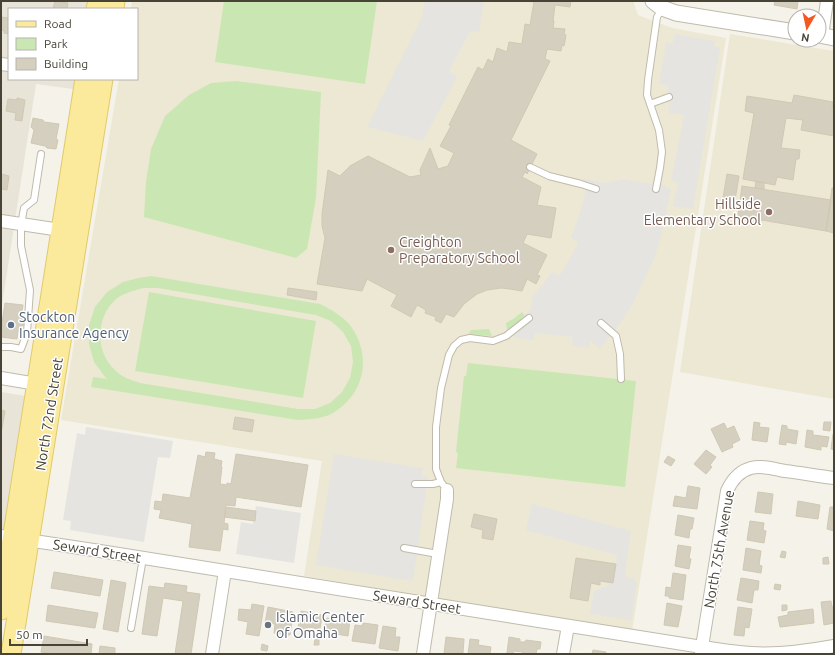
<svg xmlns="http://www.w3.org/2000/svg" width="835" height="655" font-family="Ubuntu,sans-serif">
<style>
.residential{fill:#e8e4d7}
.education{fill:#ede8d3}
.green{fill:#cae7b3;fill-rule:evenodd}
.parking{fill:#e5e4e0}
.building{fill:#d5cfbf;stroke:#d0c8b2}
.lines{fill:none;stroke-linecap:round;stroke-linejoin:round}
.service-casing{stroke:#bfbbac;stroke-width:8}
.minor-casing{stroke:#bfbbac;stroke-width:14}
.tertiary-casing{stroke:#bfbbac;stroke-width:17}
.primary-casing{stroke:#e1ca6a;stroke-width:21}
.service{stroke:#fff;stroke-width:6}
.minor{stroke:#fff;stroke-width:12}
.tertiary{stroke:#fff;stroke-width:15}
.primary{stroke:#fbea9b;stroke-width:19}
.education-dot{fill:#8d6e63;stroke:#fff;stroke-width:1.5}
.service-dot{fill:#5c6f8a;stroke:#fff;stroke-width:1.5}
.worship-dot{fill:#6b7280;stroke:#fff;stroke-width:1.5}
.labels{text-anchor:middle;stroke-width:3;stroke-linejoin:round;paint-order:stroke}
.education-label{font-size:14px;fill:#785e54;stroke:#fff;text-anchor:end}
.service-label{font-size:14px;fill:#4e5e75;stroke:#fff;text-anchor:start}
.street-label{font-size:14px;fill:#474337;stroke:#fff}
.worship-label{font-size:14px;fill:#5b616d;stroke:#fff;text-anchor:start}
</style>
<rect width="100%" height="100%" fill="#f4f2e9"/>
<!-- residential -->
<path class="residential" d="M1,1H89L88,9H9V79H75L73,89L36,84L1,311Z
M1,392L25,396L1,548Z"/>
<!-- education -->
<path class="education" d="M132,1H633L638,15L672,28L726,38L632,631L304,576L322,461L61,420L119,79H137V9H131Z
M730,34L834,51V399L680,372Z"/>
<!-- green -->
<path class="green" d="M224,1H377L365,84L215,62Z
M236,81L321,92L316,198L307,249L296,258L144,217L146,182L151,149L165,116L189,95L211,83Z
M151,276L320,304C332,310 345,317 352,328C371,356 365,392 336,411C325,419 311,419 298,420L91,387L93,377L108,379L105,377L94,362L89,344V325L95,307L107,292L123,282L138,278ZM143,288H158L316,315L331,321L343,332L351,346L353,362L350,378L342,392L330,403L315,409H298L140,383C131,380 121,377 114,369C95,351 96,318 115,300C123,293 133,291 143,288Z
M149,292L316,321L303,398L135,371Z
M522,312L525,316L517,323L507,330L506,323L513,319Z
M489,329L492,336L469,334L470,331L472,330Z
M468,363L636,381L625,487L456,468L458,453L456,452L464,376H466Z"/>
<!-- parking -->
<path class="parking" d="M425,1H484L479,32L470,31L449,71L457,77L423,141L367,127L422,17Z
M675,34L715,41L714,46L720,48L693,209L673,206L678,183L671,180L684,115L669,113L668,85L659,84L666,43H673Z
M584,178L603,183L623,179L650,184L664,185L666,188L671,189L660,240L654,259L633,303L623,319L600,349L591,341H590L589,348L572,346L573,337L535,333L533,340L515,338L507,330L517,323L527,313L531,308L532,297L543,284L552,272L557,275H560L578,244L577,241L571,238L583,204L586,188L583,187Z
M86,427L173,441L170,458L158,457L144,542L70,530L71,521L63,520L77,433L85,435Z
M334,454L423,468L421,476L428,477L413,581L316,565Z
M532,504L631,531L625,574L627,577L634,579L636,581L637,583L631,620L590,614L594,591L613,583L617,555L526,530Z
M256,506L301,513L294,563L236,554L241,522L253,524Z"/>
<!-- building -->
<path class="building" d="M55,1L68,3L67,9H53Z
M528,1H571L570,7L555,5L553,21H554L553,28L565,29L564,34L566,35L564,46L562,45L561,51L547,49L545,59L550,61L511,140L537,154L527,174L525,172L522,177L541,187L537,205L556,208L551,238L527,234L523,243L547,255L537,275L540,276L536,284L527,279L522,291L510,289L501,288L487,290L477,294L464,304L454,317L446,314L441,323L435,320L436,317L425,313L426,310L417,305L411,317L391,306L397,295L367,279L362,291L317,284L325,238L322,226V214L328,170L340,176L350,166L368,156L410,177L421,175L420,170L430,148L438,169L448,166L454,153L440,146L451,126L449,125L478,67L483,70L488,59L493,62L497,48L507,52L509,42L522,44L525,24L530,25L534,2Z
M775,1H798L797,9L774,5Z
M1,17L9,18V34L4,33V31L1,30Z
M794,95L833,102L832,111H834V136L801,130L803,120L786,118L781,148L800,150L799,159H796L793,180L777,177L775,185L743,179L754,113L745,111L747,96L792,103Z
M17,98L25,100L22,121L15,120L16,113L6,111L8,99L17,100Z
M33,118L43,120L44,122L59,124L56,139L58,140L56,149L47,148L45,146L31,143L34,130L31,127Z
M1,174L9,176L7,190L1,189Z
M727,174L739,176L734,206L722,204Z
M756,181L764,183V189L755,188Z
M742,186L831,200L826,231L738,216Z
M832,188H834V233L826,231Z
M288,288L317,292L316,300L287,295Z
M5,303L23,305L21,318L24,319L23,326H19L17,339L1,337V330Z
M1,410L5,411L1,434Z
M235,417L254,420L252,432L233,429Z
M754,422L760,423L759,427L769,428L767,442L752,440Z
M824,422H831L830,431L823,430Z
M724,423L727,429L734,426L740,440L732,444L733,447L722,452L711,429Z
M782,425L787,426V429L798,431L796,444L786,442V445L779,444Z
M807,430L813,431V435L829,437L827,447L821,446V450L805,447Z
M833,434H834V450L831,449Z
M706,450L716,457L710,465L712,467L706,474L694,464Z
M206,452L215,453L214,459L222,461L221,467H222L220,484L227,485V483L231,484L236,454L308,465L301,507L236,497L235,506L226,505L224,523L228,524V530L223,529L220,551L189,547L192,524L159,518L161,510L154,509L155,501L162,502L163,494L190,498L198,455L205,457Z
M668,456L675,460L671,466L664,462Z
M688,486L700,488L697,509L673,506L675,496L686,498Z
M758,492L773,494L771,514L755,512Z
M798,501L820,505L818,519L796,516Z
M226,507L256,511L255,521L224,517Z
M830,507H834V531L827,529Z
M474,514L497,519L493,540L482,538L483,530L471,527Z
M678,515L694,518L692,529H690L689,538L675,535Z
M750,521L764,523L763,530L766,531L764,543L747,540Z
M678,545L691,547L689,558L691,559L689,569L675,566Z
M746,548L761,551L759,565L762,566L761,573L743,570Z
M782,551L786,552L785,558L780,557Z
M828,557L829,564H823V558Z
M576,558L616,564L613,583L600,581V585L591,583L588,601L570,598Z
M54,572L103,580L100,596L51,588Z
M673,573L686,575L683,600L669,598V596H665L666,587L671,588Z
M741,578L759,581L758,590H754L752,603L737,600Z
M111,580L126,583L118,632L103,629Z
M165,583L187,586L186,592L200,594L191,654H175L183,601L163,598L157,636L142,634L149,586L164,588Z
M775,584L781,585L780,590L774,589Z
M831,601L832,607L834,606V623L824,625L821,602Z
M667,603L682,606L678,627L664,625Z
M252,604L264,606L259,636L246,634L248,622L238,620L239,609L251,610Z
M48,605L98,613L95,628L46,621Z
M782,605H787V610L782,611Z
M268,607L293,612L290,635L274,633L275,624L265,623Z
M738,607L752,609L749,628L745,627L744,636L734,635Z
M813,609L814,623L780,627L778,617L788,615V612Z
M301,611L322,615L320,629L308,627L307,630L298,628Z
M327,618L337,620V618L350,620L348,636L324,632Z
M363,623L378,625L375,644L352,641L355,625L362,626Z
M383,626L396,628L395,637H400L398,651L379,648Z
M44,636L92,644L91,654H55L41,652Z
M446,637L464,639L463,653H457V654H444Z
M509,637L520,639V642H525L526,640L541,642L540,649H537L536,654H522L523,652L514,651L513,654L507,653Z
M315,639H319V645H314Z
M470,639L479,640L478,645L491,647L490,654H468Z
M262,644L268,646L267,651L261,650Z
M100,646L115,648V654H99Z
M593,650L606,652V654H592Z"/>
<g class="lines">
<defs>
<path id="service" d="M650,104L669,97
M530,167L549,176L581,184L596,189
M656,189L660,168L662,152L659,130L647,95L648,80L657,17L662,9
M601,323L616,336L620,354L621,379
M1,347H11L21,349L27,333L30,290L21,246V225L24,208L34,200L41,154
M415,484H433L441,482
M447,490L441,482L436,469V427L441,388L449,355L454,346L461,340L470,338L493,341L506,336L529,318
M404,548L438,554
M131,628L143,558"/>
<path id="minor" d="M822,36L827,1
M1,64L9,65
M1,221L67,231
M1,378L37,384
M1,536L100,551L702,647C718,649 735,652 751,653C779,655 807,651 834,646
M701,653L727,491C732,480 739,471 751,468C762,465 774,469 785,471C801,473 818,476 834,478
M212,654L225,571
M423,654L447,499V490
M563,654L568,626"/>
<path id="tertiary" d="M653,1L662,8L676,13L795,32
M819,35L834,38"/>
<path id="primary" d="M96,9L98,1
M114,9L115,1
M1,610L85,79
M11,654L103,79"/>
</defs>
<!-- service casing -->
<use href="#service" class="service-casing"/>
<!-- minor casing -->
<use href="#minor" class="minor-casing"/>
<!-- tertiary casing -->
<use href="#tertiary" class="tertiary-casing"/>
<!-- primary casing -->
<use href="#primary" class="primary-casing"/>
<!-- service -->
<use href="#service" class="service"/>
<!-- minor -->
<use href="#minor" class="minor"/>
<!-- tertiary -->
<use href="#tertiary" class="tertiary"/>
<!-- primary -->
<use href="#primary" class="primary"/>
</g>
<!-- markers -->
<g class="education-dot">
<circle cx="769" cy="212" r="4"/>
<circle cx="391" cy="250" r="4"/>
</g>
<circle class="service-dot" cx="11" cy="325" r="4"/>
<circle class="worship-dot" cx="268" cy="625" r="4"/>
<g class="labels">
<!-- education labels -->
<g class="education-label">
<text x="761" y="209">Hillside<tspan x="761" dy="16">Elementary School</tspan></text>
<text x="399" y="247" text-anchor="start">Creighton<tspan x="399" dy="16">Preparatory School</tspan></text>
</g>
<!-- service labels -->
<g class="service-label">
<text x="19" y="322">Stockton<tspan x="19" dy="16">Insurance Agency</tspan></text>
</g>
<!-- street labels -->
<g class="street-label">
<text transform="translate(49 414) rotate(-81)" y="5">North 72nd Street</text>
<text transform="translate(719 549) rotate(-80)" y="5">North 75th Avenue</text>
<text transform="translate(97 551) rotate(9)" y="5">Seward Street</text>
<text transform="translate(417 602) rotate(9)" y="5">Seward Street</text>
</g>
<!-- worship labels -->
<g class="worship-label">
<text x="276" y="622">Islamic Center<tspan x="276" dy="16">of Omaha</tspan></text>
</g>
</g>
<!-- border -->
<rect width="835" height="655" fill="none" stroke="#474337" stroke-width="4"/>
<!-- legend -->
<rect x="8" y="8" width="130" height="72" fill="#ffffff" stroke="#b5b4af"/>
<rect x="16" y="21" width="20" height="6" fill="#fbea9b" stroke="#b5b4af"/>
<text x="44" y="28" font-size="12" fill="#474337">Road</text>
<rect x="16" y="38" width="20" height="12" fill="#cae7b3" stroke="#b5b4af"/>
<text x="44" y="48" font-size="12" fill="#474337">Park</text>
<rect x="16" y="58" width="20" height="12" fill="#d5cfbf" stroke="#b5b4af"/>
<text x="44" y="68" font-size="12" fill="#474337">Building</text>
<!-- north arrow -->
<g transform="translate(807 28) rotate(189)"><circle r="19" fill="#ffffff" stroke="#b5b4af"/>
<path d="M0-3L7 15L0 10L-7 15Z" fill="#f45720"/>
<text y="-6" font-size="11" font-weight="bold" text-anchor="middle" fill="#474337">N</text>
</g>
<!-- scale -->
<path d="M10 639v6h77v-6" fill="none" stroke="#474337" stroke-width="2"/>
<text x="16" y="639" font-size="12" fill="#474337" stroke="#ffffff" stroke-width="3" paint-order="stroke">50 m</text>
</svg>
